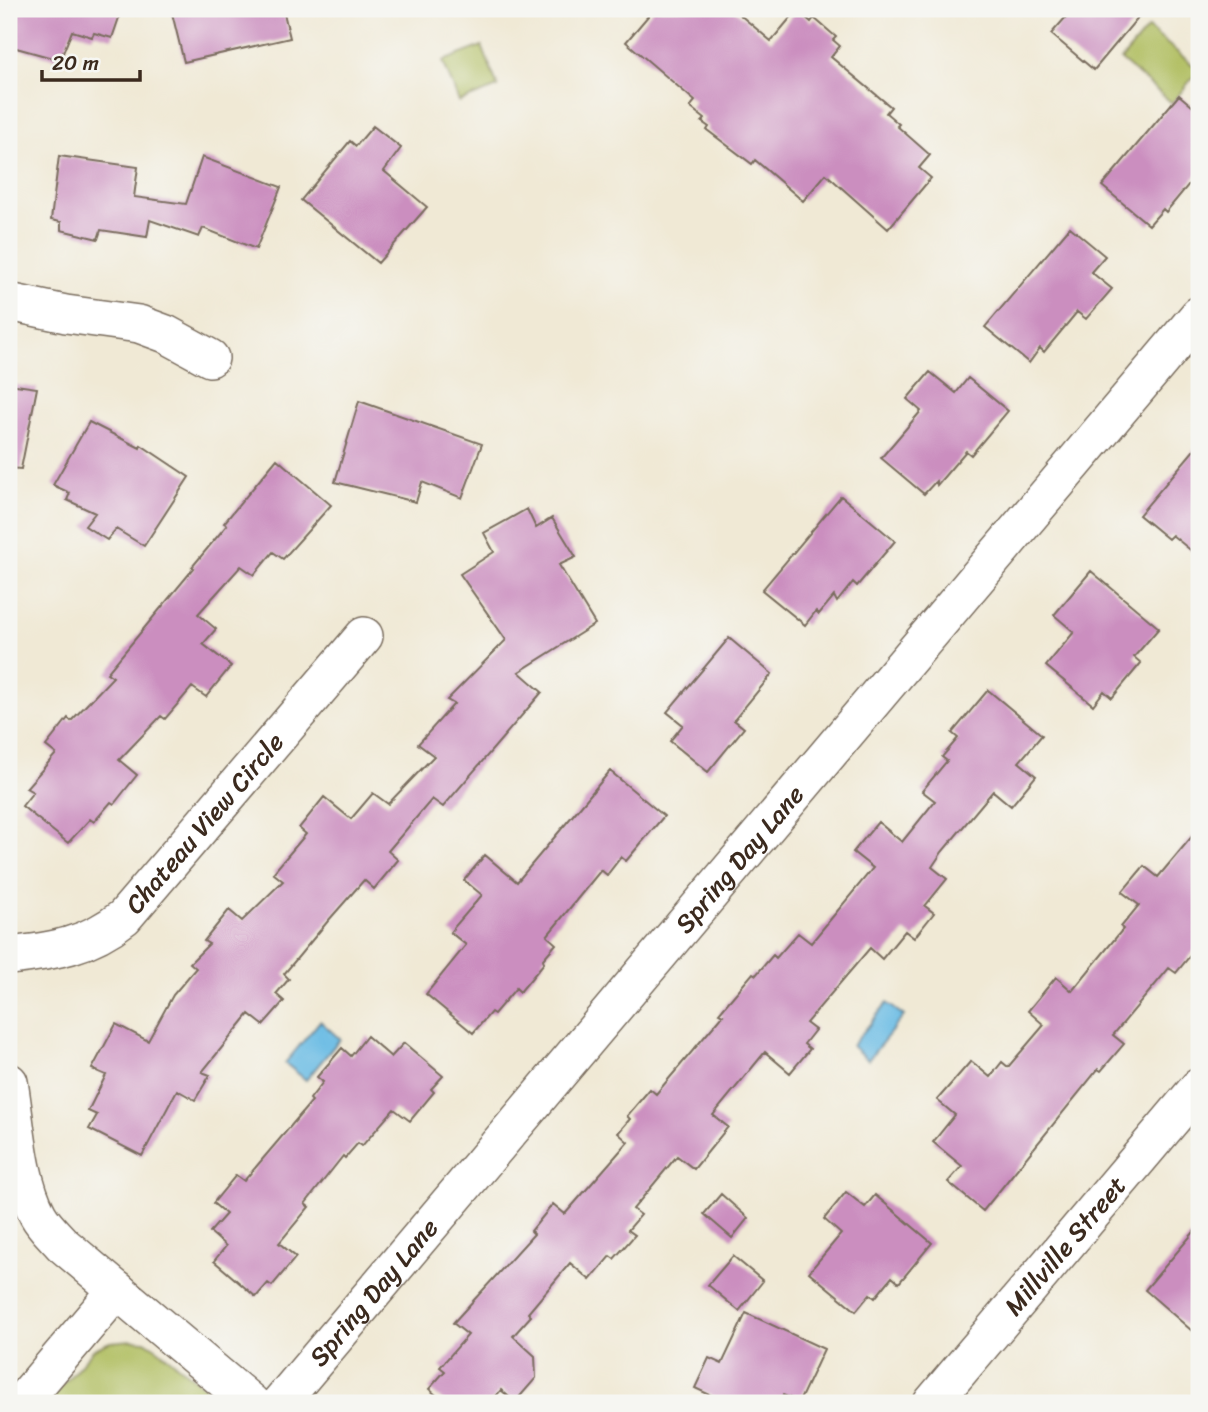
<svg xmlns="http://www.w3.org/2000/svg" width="1208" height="1412" font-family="Sriracha,sans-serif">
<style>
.green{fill:#b0be61;stroke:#767440;stroke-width:2}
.water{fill:#69bbe4;stroke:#527281;stroke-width:2}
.building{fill:#cb8ebf}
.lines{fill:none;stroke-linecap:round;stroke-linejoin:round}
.minor-casing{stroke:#7a6d5e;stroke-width:40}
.minor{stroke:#fff;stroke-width:37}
.labels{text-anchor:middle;stroke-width:5;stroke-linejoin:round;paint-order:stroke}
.street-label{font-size:26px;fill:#3b2a1e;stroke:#f6f6f2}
</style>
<rect width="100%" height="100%" fill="#f6f6f2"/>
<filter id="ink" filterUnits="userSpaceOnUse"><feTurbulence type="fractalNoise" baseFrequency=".0143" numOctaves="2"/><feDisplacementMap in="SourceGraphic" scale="14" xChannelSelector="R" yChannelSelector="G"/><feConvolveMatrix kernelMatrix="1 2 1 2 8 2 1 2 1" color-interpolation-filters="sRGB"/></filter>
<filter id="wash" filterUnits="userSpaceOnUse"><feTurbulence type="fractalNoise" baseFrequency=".00686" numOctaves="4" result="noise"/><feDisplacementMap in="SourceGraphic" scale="28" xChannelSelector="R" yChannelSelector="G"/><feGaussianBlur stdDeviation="1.57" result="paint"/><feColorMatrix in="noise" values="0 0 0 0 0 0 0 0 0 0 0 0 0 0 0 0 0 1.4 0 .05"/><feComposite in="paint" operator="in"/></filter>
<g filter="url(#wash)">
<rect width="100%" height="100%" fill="#f0e9d5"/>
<!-- green -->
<path class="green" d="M1148,28L1199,70L1172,103L1121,60Z
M482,46L498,87L459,102L443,61Z
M132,1340L145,1341L159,1350L224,1403H47L94,1349L110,1342Z"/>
<!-- water -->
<path class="water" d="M887,1003L904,1016L868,1060L852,1046Z
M320,1021L340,1039L306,1080L285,1063Z"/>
<g id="blocks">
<!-- building -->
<path class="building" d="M17,9H122L112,38L94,33L92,37L72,31L60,60L9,46Z
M171,9H283L290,38L184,62Z
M654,9H733L771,41L797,10L811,22L814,18L836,37L833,40L840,46L831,57L891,107L886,113L899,124L897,126L930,155L919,168L931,178L888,229L826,174L803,201L755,160L752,164L707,130L709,127L702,122L705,119L690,107L695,101L626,42Z
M1073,9H1145L1094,70L1051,34Z
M1179,95L1199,112V172L1166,212L1163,209L1149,225L1102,186Z
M373,126L401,148L384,171L427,207L378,263L301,200L350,141L356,146Z
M59,156L138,167L134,197L186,204L202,157L281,187L256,249L203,228L199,237L150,220L147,237L101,230L98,239L61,230V222L51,220Z
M1070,227L1105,256L1091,272L1112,289L1086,319L1077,312L1044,352L1040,348L1029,363L985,327Z
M930,372L956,393L968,378L1008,411L971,455L966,451L937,485L936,481L924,494L881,458L921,411L907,399Z
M9,384L37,388L21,469L9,468Z
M359,401L482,444L462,498L422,482L416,502L335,482Z
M89,422L140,448L141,445L189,477L144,546L116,529L107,540L85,526L95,513L67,500L70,493L53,485Z
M1199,444V557L1172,535L1168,539L1139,515Z
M277,459L331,505L283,559L273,552L254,575L241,566L198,614L216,629L203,644L231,666L206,697L192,687L165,719L161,716L119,760L137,775L114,804L111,802L94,822L90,819L68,843L22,806L33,792L26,788L56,754L46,746L68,718L71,721L113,677L107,673L194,568L192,567L227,525L224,523Z
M841,496L895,541L857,586L853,582L837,602L834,596L819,614L816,611L805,625L762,590Z
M527,509L536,528L552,518L576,557L559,565L595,624L519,672L542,692L443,807L432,799L388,851L398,860L374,889L364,880L328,921L284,974L289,979L276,994L284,1001L263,1025L249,1014L202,1072L210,1075L195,1100L177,1090L142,1156L89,1129L97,1115L88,1111L106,1075L92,1069L116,1024L148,1041L173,995L196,968L190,963L209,944L204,941L229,910L242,921L283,881L273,873L306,834L299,828L324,797L351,819L373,793L388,804L434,756L418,744L454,704L447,700L506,640L460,574L494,552L484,533Z
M1091,571L1159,628L1134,657L1141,663L1112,698L1104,691L1093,705L1046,666L1074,632L1054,615Z
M729,638L772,674L734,720L744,728L708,772L670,741L683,725L667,712Z
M988,690L1042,735L1019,762L1036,776L1011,806L993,791L942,852L932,867L947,879L925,906L934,913L914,938L905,931L882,959L870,948L806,1023L815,1030L804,1044L810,1049L790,1073L765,1052L713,1115L728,1127L694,1169L677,1156L633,1209L641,1215L628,1230L635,1235L614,1259L610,1256L590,1280L570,1263L528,1313L531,1316L513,1336L535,1356L536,1378L515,1402L501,1390L490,1403H445L429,1389L445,1371L440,1367L468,1335L453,1323L534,1234L531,1231L553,1204L565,1214L628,1142L618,1133L630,1119L627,1116L650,1089L656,1094L723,1015L719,1013L753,973L756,975L773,955L776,958L798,933L811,943L873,868L853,852L878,822L902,842L935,801L922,791L947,761L942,757L958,738L952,733Z
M610,771L664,816L626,861L621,857L607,875L601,870L547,936L556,944L543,959L544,963L520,992L516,988L494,1014L491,1012L473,1033L426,994L466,945L450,932L482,895L464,880L485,855L517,882Z
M1199,828V945L1176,973L1169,968L1113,1035L1124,1044L1101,1071L1098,1069L983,1211L948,1182L962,1166L933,1142L955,1115L937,1100L971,1061L990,1077L1002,1062L1008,1067L1044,1025L1028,1011L1056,977L1072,991L1123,929L1121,927L1139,905L1122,892L1144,866L1158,877Z
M367,1036L391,1057L404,1043L443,1076L431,1089L434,1092L410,1121L394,1109L362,1146L358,1143L345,1158L343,1156L305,1204L309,1207L279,1243L296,1257L272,1286L268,1283L256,1297L214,1261L226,1246L210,1232L226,1214L213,1203L236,1175L244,1181L312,1101L310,1099L323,1082L317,1077L342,1048L351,1056Z
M846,1192L865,1207L875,1195L932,1243L899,1283L892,1277L875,1298L870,1294L856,1311L809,1272L841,1234L824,1219Z
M721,1194L748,1218L732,1238L704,1214Z
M1199,1226V1337L1145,1290Z
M733,1256L763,1281L739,1311L708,1285Z
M746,1313L824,1349L799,1402L783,1395L779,1403H727L695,1388L709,1358L722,1364Z"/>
</g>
</g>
<g filter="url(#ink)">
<use href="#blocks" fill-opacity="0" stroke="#7a6d5e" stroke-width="2"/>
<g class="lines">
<defs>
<g id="minor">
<path d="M9,302L66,314L139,324L166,334L210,358"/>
<path id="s1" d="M9,956C53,951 88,946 124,917L364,636"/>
<path d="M9,1082C16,1123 18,1178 38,1215C44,1226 54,1235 62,1244L251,1403"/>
<path d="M21,1403L117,1290"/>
<path id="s2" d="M280,1403L1199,315"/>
<path id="s3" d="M932,1403L1199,1087"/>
</g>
</defs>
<!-- minor casing -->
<use href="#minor" class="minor-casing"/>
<!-- minor -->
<use href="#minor" class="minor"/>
</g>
</g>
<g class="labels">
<!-- street labels -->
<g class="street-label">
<text dy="9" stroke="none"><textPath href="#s1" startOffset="247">Chateau View Circle</textPath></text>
<text dy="9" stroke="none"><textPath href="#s2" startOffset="712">Spring Day Lane</textPath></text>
<text dy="9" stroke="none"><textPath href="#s3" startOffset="206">Millville Street</textPath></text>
<text dy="9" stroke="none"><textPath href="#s2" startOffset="145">Spring Day Lane</textPath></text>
</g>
</g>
<!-- margin -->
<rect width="1208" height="1412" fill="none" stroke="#f6f6f2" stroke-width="35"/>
<!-- scale -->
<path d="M42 70v10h98v-10" fill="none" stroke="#3b2a1e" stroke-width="3.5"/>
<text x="52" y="70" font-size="21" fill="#3b2a1e" stroke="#f6f6f2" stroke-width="5" paint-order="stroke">20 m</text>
</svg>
